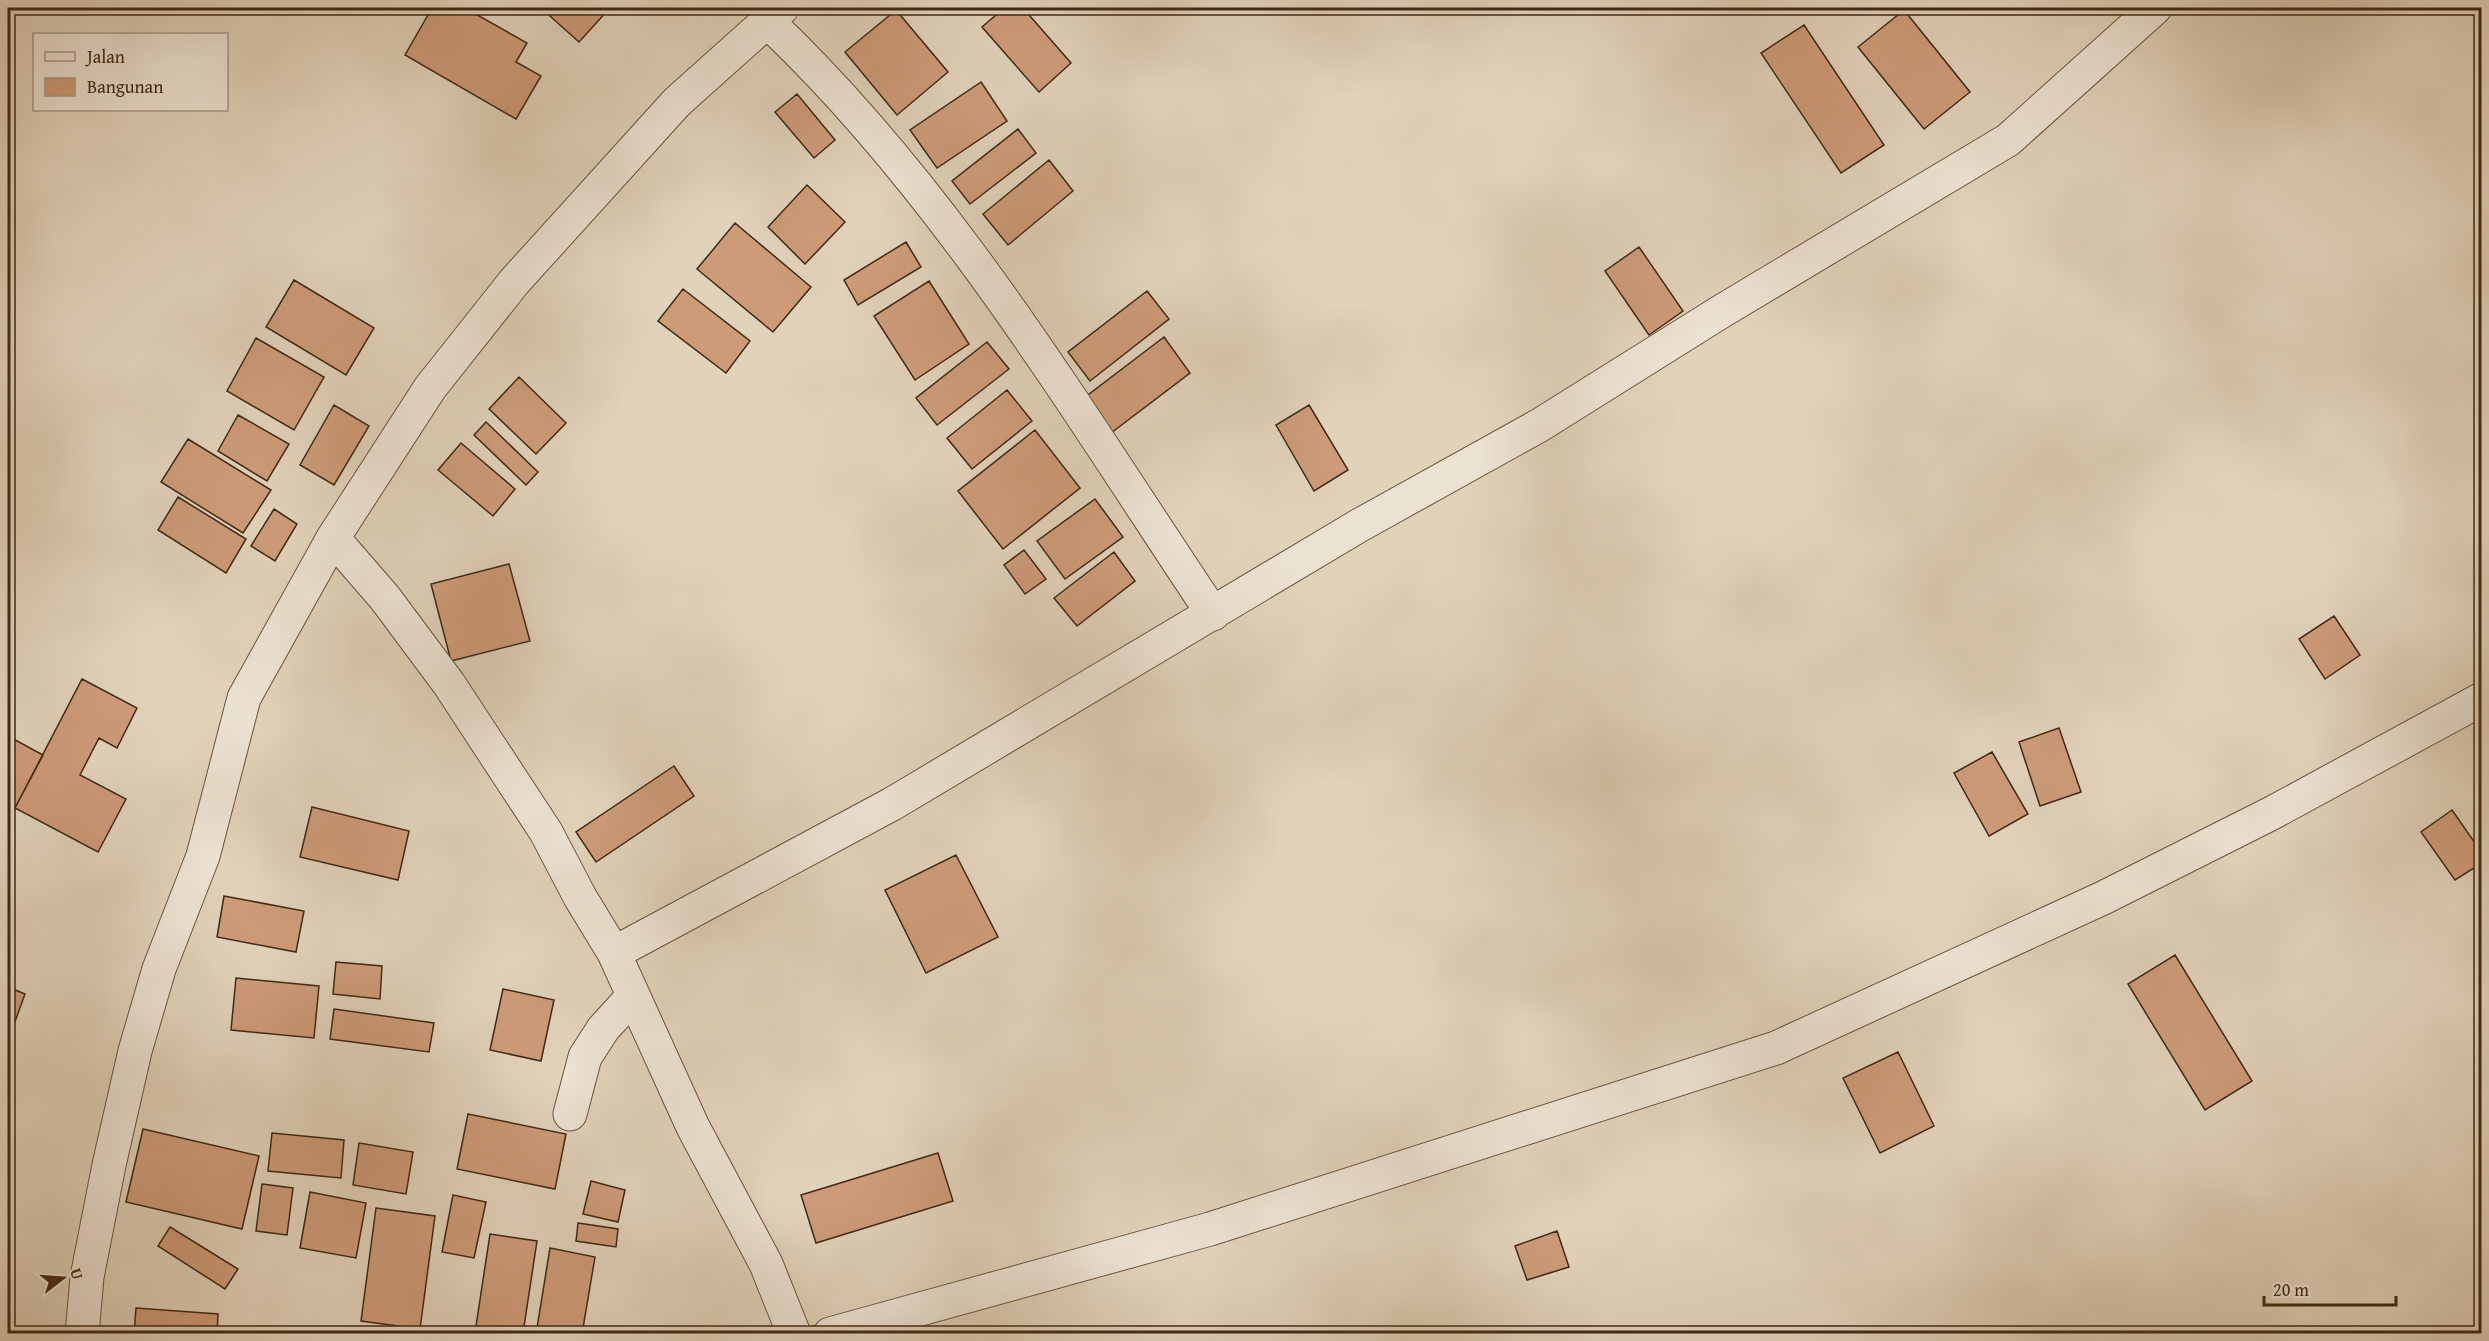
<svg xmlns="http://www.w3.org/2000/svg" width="2489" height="1341" font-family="'Gentium Book Plus',serif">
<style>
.building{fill:#cd9b78;stroke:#402915;stroke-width:1.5}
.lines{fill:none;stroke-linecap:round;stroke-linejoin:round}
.minor-casing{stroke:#68533e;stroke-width:35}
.minor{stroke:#ece2d2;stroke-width:33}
</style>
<rect width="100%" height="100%" fill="#e1d2ba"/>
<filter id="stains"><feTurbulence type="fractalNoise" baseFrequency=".00333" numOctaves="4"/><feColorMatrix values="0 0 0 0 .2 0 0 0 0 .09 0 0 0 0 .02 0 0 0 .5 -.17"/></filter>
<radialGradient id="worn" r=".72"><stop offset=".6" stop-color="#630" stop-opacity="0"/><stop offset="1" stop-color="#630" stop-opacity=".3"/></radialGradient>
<!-- building -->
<path class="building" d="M432,8H465L527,43L516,62L541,76L516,119L405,55Z
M541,8H606L608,10L579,42Z
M1004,8H1023L1071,63L1039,92L982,27Z
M896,10L948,72L897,115L845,52Z
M1904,10L1970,92L1924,129L1858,47Z
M1804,25L1884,145L1841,173L1761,53Z
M981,82L1007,121L937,168L910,130Z
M797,94L835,140L814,158L775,112Z
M1018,129L1036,153L970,204L952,181Z
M1049,160L1073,191L1008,245L983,214Z
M807,185L845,222L805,264L768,227Z
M735,223L811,287L773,332L697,269Z
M906,242L921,267L858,305L844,280Z
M1639,247L1683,311L1649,335L1605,271Z
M294,280L374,328L346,375L266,327Z
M929,281L969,344L915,380L874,316Z
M683,289L750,341L726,373L658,321Z
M1147,291L1169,319L1090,381L1068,352Z
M1164,337L1190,373L1111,433L1084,398Z
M256,338L324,377L294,430L227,391Z
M987,342L1009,369L937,425L916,398Z
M519,377L566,423L536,454L489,409Z
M1007,390L1032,421L972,469L947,438Z
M334,405L369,426L334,485L300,465Z
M1309,405L1348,470L1314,491L1276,425Z
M238,415L289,444L267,481L218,451Z
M486,422L538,472L526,485L474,435Z
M1035,430L1080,488L1003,549L958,491Z
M188,439L271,490L243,533L161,482Z
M461,443L515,489L493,516L438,470Z
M178,497L246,539L226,573L158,530Z
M1095,499L1123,537L1065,579L1037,541Z
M274,509L297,524L275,561L251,546Z
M1024,550L1046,579L1025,594L1004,565Z
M1114,552L1135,581L1077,626L1054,598Z
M509,564L530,641L451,661L431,584Z
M2334,616L2360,655L2325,679L2299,639Z
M82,679L137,708L117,748L99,738L80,775L126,799L98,852L15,808Z
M2059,728L2081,792L2040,806L2019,742Z
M8,736L43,755L15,808L8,804Z
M1992,752L2028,814L1989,836L1954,773Z
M674,766L694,796L596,862L576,832Z
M312,807L409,831L398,880L300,857Z
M2452,810L2482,853V863L2455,880L2421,832Z
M956,855L998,937L926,973L885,890Z
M224,896L304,911L296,952L217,937Z
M2175,955L2252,1081L2205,1110L2128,984Z
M336,962L382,966L380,999L333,994Z
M236,978L319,986L314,1038L231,1030Z
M8,987L25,994L8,1041Z
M503,989L554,1000L541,1061L490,1050Z
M334,1009L434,1023L429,1052L330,1039Z
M1898,1052L1934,1126L1880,1153L1843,1078Z
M468,1114L566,1134L555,1189L457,1169Z
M143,1129L259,1156L242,1229L126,1202Z
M272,1133L344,1140L341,1178L268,1171Z
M359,1143L413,1152L406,1194L353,1185Z
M938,1153L953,1201L816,1243L801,1195Z
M591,1181L625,1190L618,1222L583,1214Z
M262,1184L293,1188L287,1235L256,1231Z
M310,1192L366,1203L356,1258L300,1248Z
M453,1195L486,1202L474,1258L442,1252Z
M376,1208L435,1216L420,1329L361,1321Z
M578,1223L618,1229L616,1247L576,1241Z
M170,1227L238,1269L225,1289L158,1246Z
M1557,1231L1569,1267L1527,1280L1515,1246Z
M490,1234L537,1241L523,1333L476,1326Z
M550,1248L595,1257L582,1334H536Z
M136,1308L218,1314L217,1334H134Z"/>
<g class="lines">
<defs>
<path id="minor" d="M767,21C946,190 1077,411 1213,614
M333,538L385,598L449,684L546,832L580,897L614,953L693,1127L766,1264L794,1334
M614,953L892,804L1360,525L1540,425L1722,311L2008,140L2155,8
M570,1114L585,1057L603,1029L633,996
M82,1334L87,1277L109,1165L135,1051L159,969L203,856L244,698L333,538L430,388L514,282L677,102L782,8
M830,1334L1210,1229L1776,1048L2103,898L2272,813L2482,699"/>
</defs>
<!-- minor casing -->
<use href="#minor" class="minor-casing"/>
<!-- minor -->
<use href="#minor" class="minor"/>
</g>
<!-- margin -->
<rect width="2489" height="1341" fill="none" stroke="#e1d2ba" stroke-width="30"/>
<rect x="9" y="9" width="2471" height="1323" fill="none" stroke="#402915" stroke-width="3"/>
<rect x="15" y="15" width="2459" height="1311" fill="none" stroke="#402915" stroke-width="1.5"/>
<!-- legend -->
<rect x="33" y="33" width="195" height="78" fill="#ece2d2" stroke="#a79886" stroke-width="1.5"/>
<rect x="45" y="52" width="30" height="9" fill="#ece2d2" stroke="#a79886" stroke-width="1.5"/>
<text x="87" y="63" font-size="18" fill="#402915">Jalan</text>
<rect x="45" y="78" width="30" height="18" fill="#cd9b78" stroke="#a79886" stroke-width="1.5"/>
<text x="87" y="93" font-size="18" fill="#402915">Bangunan</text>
<!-- north arrow -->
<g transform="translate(63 1278) rotate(73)" stroke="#ece2d2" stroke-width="4.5" paint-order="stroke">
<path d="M0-4.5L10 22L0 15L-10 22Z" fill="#402915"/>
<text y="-9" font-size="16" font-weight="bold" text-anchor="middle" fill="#402915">U</text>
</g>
<!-- scale -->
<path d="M2264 1296v9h132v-9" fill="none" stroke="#402915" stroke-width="3"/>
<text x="2273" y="1296" font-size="18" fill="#402915" stroke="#ece2d2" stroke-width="4.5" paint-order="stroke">20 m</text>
<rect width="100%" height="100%" filter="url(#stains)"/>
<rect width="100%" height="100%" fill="url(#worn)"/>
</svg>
